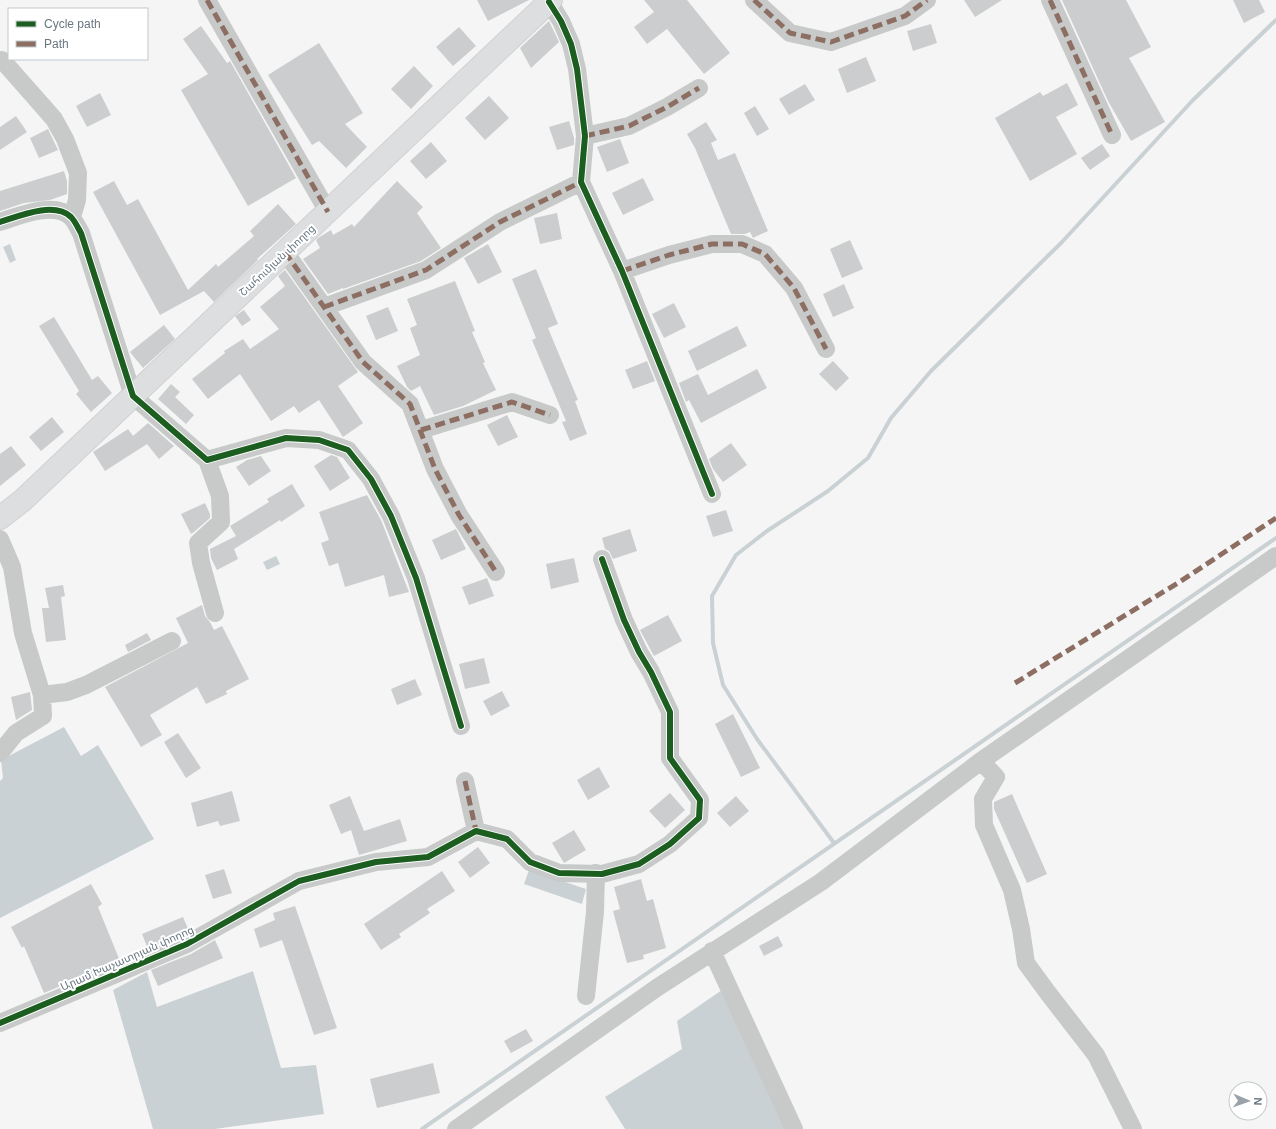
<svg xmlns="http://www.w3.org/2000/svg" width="1276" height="1129" font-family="Helvetica,'Noto Sans Armenian',sans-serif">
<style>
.water{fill:#cad1d4}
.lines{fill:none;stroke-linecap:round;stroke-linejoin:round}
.stream{stroke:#cad1d4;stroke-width:4}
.building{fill:#cccdce}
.major-casing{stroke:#d1d2d3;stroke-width:24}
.minor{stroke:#c8caca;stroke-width:18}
.major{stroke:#dddedf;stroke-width:22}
.quiet{stroke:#8d6e63;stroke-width:5;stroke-dasharray:10 5;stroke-linecap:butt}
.cycleway-casing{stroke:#fff;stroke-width:8}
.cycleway{stroke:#1b5e20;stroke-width:6}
.labels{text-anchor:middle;stroke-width:4;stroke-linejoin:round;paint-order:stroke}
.street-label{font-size:11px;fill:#697782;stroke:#fff}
</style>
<rect width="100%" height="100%" fill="#f5f5f5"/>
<!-- water -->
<path class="water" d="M10,244L16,260L10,263L3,247Z
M276,556L280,564L267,570L263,562Z
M64,727L81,756L98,745L154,839L0,918V781L3,778L1,760Z
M529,870L586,889L582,904L524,884Z
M253,971L281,1068L316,1065L324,1114L215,1129H153L113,990L147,972L157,1007Z
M722,990L788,1129H625L605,1097L682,1049L677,1021Z"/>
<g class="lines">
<!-- stream -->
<path class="stream" d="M834,843L757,739L723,685L713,643L712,596L736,555L767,531L828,491L868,458L891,418L931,371L1062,242L1193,100L1276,20
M422,1129L1276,538"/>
</g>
<!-- building -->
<path class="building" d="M477,0H529L488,21Z
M644,0H687L730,53L704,74L667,29L647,44L634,27L654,12Z
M964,0H1002L975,17Z
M1062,0H1126L1151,47L1129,58L1165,122L1131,141L1108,101Z
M1233,0H1259L1265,12L1244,23Z
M549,21L559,42L531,68L520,48Z
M931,24L937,43L913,51L907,31Z
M201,26L227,63L230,61L296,178L248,206L181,90L208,74L183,39Z
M459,27L476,46L453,66L436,47Z
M319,43L363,113L345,124L367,147L346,168L319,141L312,145L268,75Z
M866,57L876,81L847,93L838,69Z
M414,66L433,86L411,109L391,89Z
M1067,83L1078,105L1056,117L1077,154L1030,181L995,118L1040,92L1043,96Z
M805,84L815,100L789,115L779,99Z
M100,93L111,115L87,127L76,106Z
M489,96L509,118L485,140L465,118Z
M755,106L769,129L757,136L744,113Z
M16,116L27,132L0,150V127Z
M569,121L574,138V145L557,150L549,127Z
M706,122L717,140L711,143L718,160L735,153L768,231L753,238L750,232L745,234H731L695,148L687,134Z
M48,129L58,150L39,158L30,138Z
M620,139L629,163L607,172L597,147Z
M431,142L447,161L426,179L410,161Z
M1102,144L1110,156L1090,170L1081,158Z
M64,171L67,181V194L50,200L24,203L0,211V191Z
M643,178L654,200L623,215L612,193Z
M114,181L127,205L138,199L188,290L216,264L218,267L254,236L250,231L278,204L296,224L257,259L258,260L214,302L204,291L160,315L93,192Z
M397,181L423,207L417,213L441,248L421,261L343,289V288L328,294L303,259L320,248L316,240L318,238L331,230L333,235L352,224L354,227Z
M557,213L562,239L540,244L534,218Z
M850,240L863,269L842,278L830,249Z
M488,244L502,272L478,284L464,258Z
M536,269L558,324L548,328L578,400L575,401L587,434L570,441L562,422L566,421L532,340L536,338L512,279Z
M285,270L358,372L338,386L363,423L343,437L319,400L299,413L294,406L271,421L240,374L208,399L192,379L225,353L224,351L243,339L250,349L279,329L260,307L285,286L278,276Z
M455,281L475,331L472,332L485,362L483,363L496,390L463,406L434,415L420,386L411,391L407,387L397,366L420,355L410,328L417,325L407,299Z
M844,284L854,308L833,317L823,294Z
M674,303L686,327L664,338L652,314Z
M388,307L398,331L376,340L366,316Z
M244,310L251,320L242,326L235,316Z
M54,317L92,380L98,376L112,393L91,412L76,394L79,391L39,326Z
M164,325L175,339L143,368L130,352Z
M737,326L747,346L697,371L688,351Z
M647,361L655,381L633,389L625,370Z
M833,361L849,378L836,391L819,374Z
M757,369L767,388L701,423L689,400L686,402L679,383L698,374L708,395Z
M171,384L180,392L175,397L194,415L186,424L158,399Z
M507,415L518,437L498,446L487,425Z
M52,417L64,432L41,451L29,437Z
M148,423L174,446L159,459L147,444L105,471L93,452L128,429L133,436Z
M731,443L747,465L723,482L713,469L709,459Z
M11,446L26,465L0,486V454Z
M331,455L337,457L350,478L330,491L314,466Z
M261,456L271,471L249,486L236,467L247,460Z
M292,484L305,506L281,522L280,520L234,549L238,559L217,570L211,558L210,549L236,536L230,526L269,502L267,499Z
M367,495L381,520L409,592L389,597L384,575L345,587L338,563L329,566L321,543L329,540L319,512Z
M205,503L210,514V518L194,532L191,534L181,514Z
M726,510L733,531L713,537L706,516Z
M456,529L466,549L441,560L432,540Z
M630,529L637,551L613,559L609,551L605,549L602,538Z
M574,558L579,582L551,589L546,564Z
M487,578L494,596L469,605L462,587Z
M63,585L65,596L61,597L66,640L46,642L42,608H49L45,588Z
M202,605L205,616L210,622L214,630L222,626L249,679L226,691L227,694L206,704L197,687L150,715L162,735L141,747L105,687L188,643L176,618Z
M668,615L682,641L654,656L640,630Z
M147,633L151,640L128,652L125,645Z
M484,658L490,683L465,689L459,664Z
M415,679L422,695L397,705L391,689Z
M502,691L510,706L491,716L483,701Z
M30,692L32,710L16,720L11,697Z
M733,714L760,768L741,777L715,724Z
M178,733L201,768L186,778L164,742Z
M599,767L610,787L588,800L577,780Z
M232,791L240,821L220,826L218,821L197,827L191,803Z
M670,793L685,810L665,828L649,811Z
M1012,794L1047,874L1027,883L994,809V802Z
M350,796L364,831L400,819L407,841L359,855L351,830L341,834L329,805Z
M736,796L749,811L730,827L717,813Z
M574,830L586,850L564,863L552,843Z
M478,847L490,863L470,878L458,862Z
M224,869L232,893L213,899L205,875Z
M442,871L455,891L427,909L430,913L399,934L401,937L381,950L364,924Z
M641,879L647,901L653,899L666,948L643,955L644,959L627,963L613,911L620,909L614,887Z
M91,884L102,904L98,907L120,961L44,993L24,946L22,948L11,927Z
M295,906L337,1028L314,1035L282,940L260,948L254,929L275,920L273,913Z
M183,917L189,931L148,949L142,934Z
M778,936L783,946L764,956L759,946Z
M215,940L223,958L158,986L151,970L191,954Z
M526,1029L533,1041L511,1053L504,1041Z
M433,1063L440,1093L377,1108L370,1079Z"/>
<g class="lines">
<defs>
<path id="major" d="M0,518L23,500L551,0"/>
</defs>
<!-- major casing -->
<use href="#major" class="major-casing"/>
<!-- minor -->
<path class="minor" d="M207,0L328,212
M754,0L790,33L831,42L905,16L927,0
M1050,0L1112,135
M549,2L561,21L571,44L577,69L585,136L581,182L622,271L712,494
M2,60L54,119L65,139L78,173L77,200L72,217
M585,136L629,126L667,107L699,88
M0,222C19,216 54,201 71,217C75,221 78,228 81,233L133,396L207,460L286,438L319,440L348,450L371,479L391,516L416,578L461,726
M285,252L363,362L410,404L435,469L459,515L496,572
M622,271L669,255L712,244H742L765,254L794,288L826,349
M324,307L426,270L500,222L581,182
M421,430L512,402L550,415
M207,460L220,496L221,522L198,543L201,563L215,613
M0,539L12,567L23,633L42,695L43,716L16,733L0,753
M42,695L67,692L86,685L172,641
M981,761L996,777L983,799L984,825L1012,890L1021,929L1026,963L1048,993L1096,1055L1133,1129
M465,781L476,831
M712,951L794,1129
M586,996L595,912L596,873
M0,1023L187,944L299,881L376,862L428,857L476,831L507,839L530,862L559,873L602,874L639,864L670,844L699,818L700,800L670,758V712L651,672L639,652L624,620L602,559
M456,1129L658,987L821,882L981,761L1276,556"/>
<!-- major -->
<use href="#major" class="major"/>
<!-- quiet -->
<path class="quiet" d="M207,0L328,212
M754,0L790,33L831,42L905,16L927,0
M1050,0L1112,135
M585,136L629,126L667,107L699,88
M285,252L363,362L410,404L435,469L459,515L496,572
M622,271L669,255L712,244H742L765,254L794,288L826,349
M324,307L426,270L500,222L581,182
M421,430L512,402L550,415
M1015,683L1181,581L1276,518
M465,781L476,831"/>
<defs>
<path id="cycleway" d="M549,2L561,21L571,44L577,69L585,136L581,182L622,271L712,494
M0,222C19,216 54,201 71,217C75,221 78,228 81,233L133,396L207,460L286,438L319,440L348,450L371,479L391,516L416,578L461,726
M0,1023L187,944L299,881L376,862L428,857L476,831L507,839L530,862L559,873L602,874L639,864L670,844L699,818L700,800L670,758V712L651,672L639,652L624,620L602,559"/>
</defs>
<!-- cycleway casing -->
<use href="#cycleway" class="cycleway-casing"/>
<!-- cycleway -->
<use href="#cycleway" class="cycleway"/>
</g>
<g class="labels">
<!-- street labels -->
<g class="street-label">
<text transform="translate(277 260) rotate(-43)" y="4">Շահումյան փողոց</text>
<text transform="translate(127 958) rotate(-24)" y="4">Արամ Խաչատրյան փողոց</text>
</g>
</g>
<!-- legend -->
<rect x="8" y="8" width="140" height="52" fill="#ffffff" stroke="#c3c9cd"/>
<rect x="16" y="21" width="20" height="6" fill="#1b5e20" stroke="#c3c9cd"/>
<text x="44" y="28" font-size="12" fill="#697782">Cycle path</text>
<rect x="16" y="41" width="20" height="6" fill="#8d6e63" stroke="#c3c9cd"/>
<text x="44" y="48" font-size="12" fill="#697782">Path</text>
<!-- north arrow -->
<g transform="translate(1248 1101) rotate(92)"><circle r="19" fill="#ffffff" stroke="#c3c9cd"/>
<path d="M0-3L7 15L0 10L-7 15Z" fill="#9aa3aa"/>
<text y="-6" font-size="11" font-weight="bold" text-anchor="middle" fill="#697782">N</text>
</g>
</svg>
